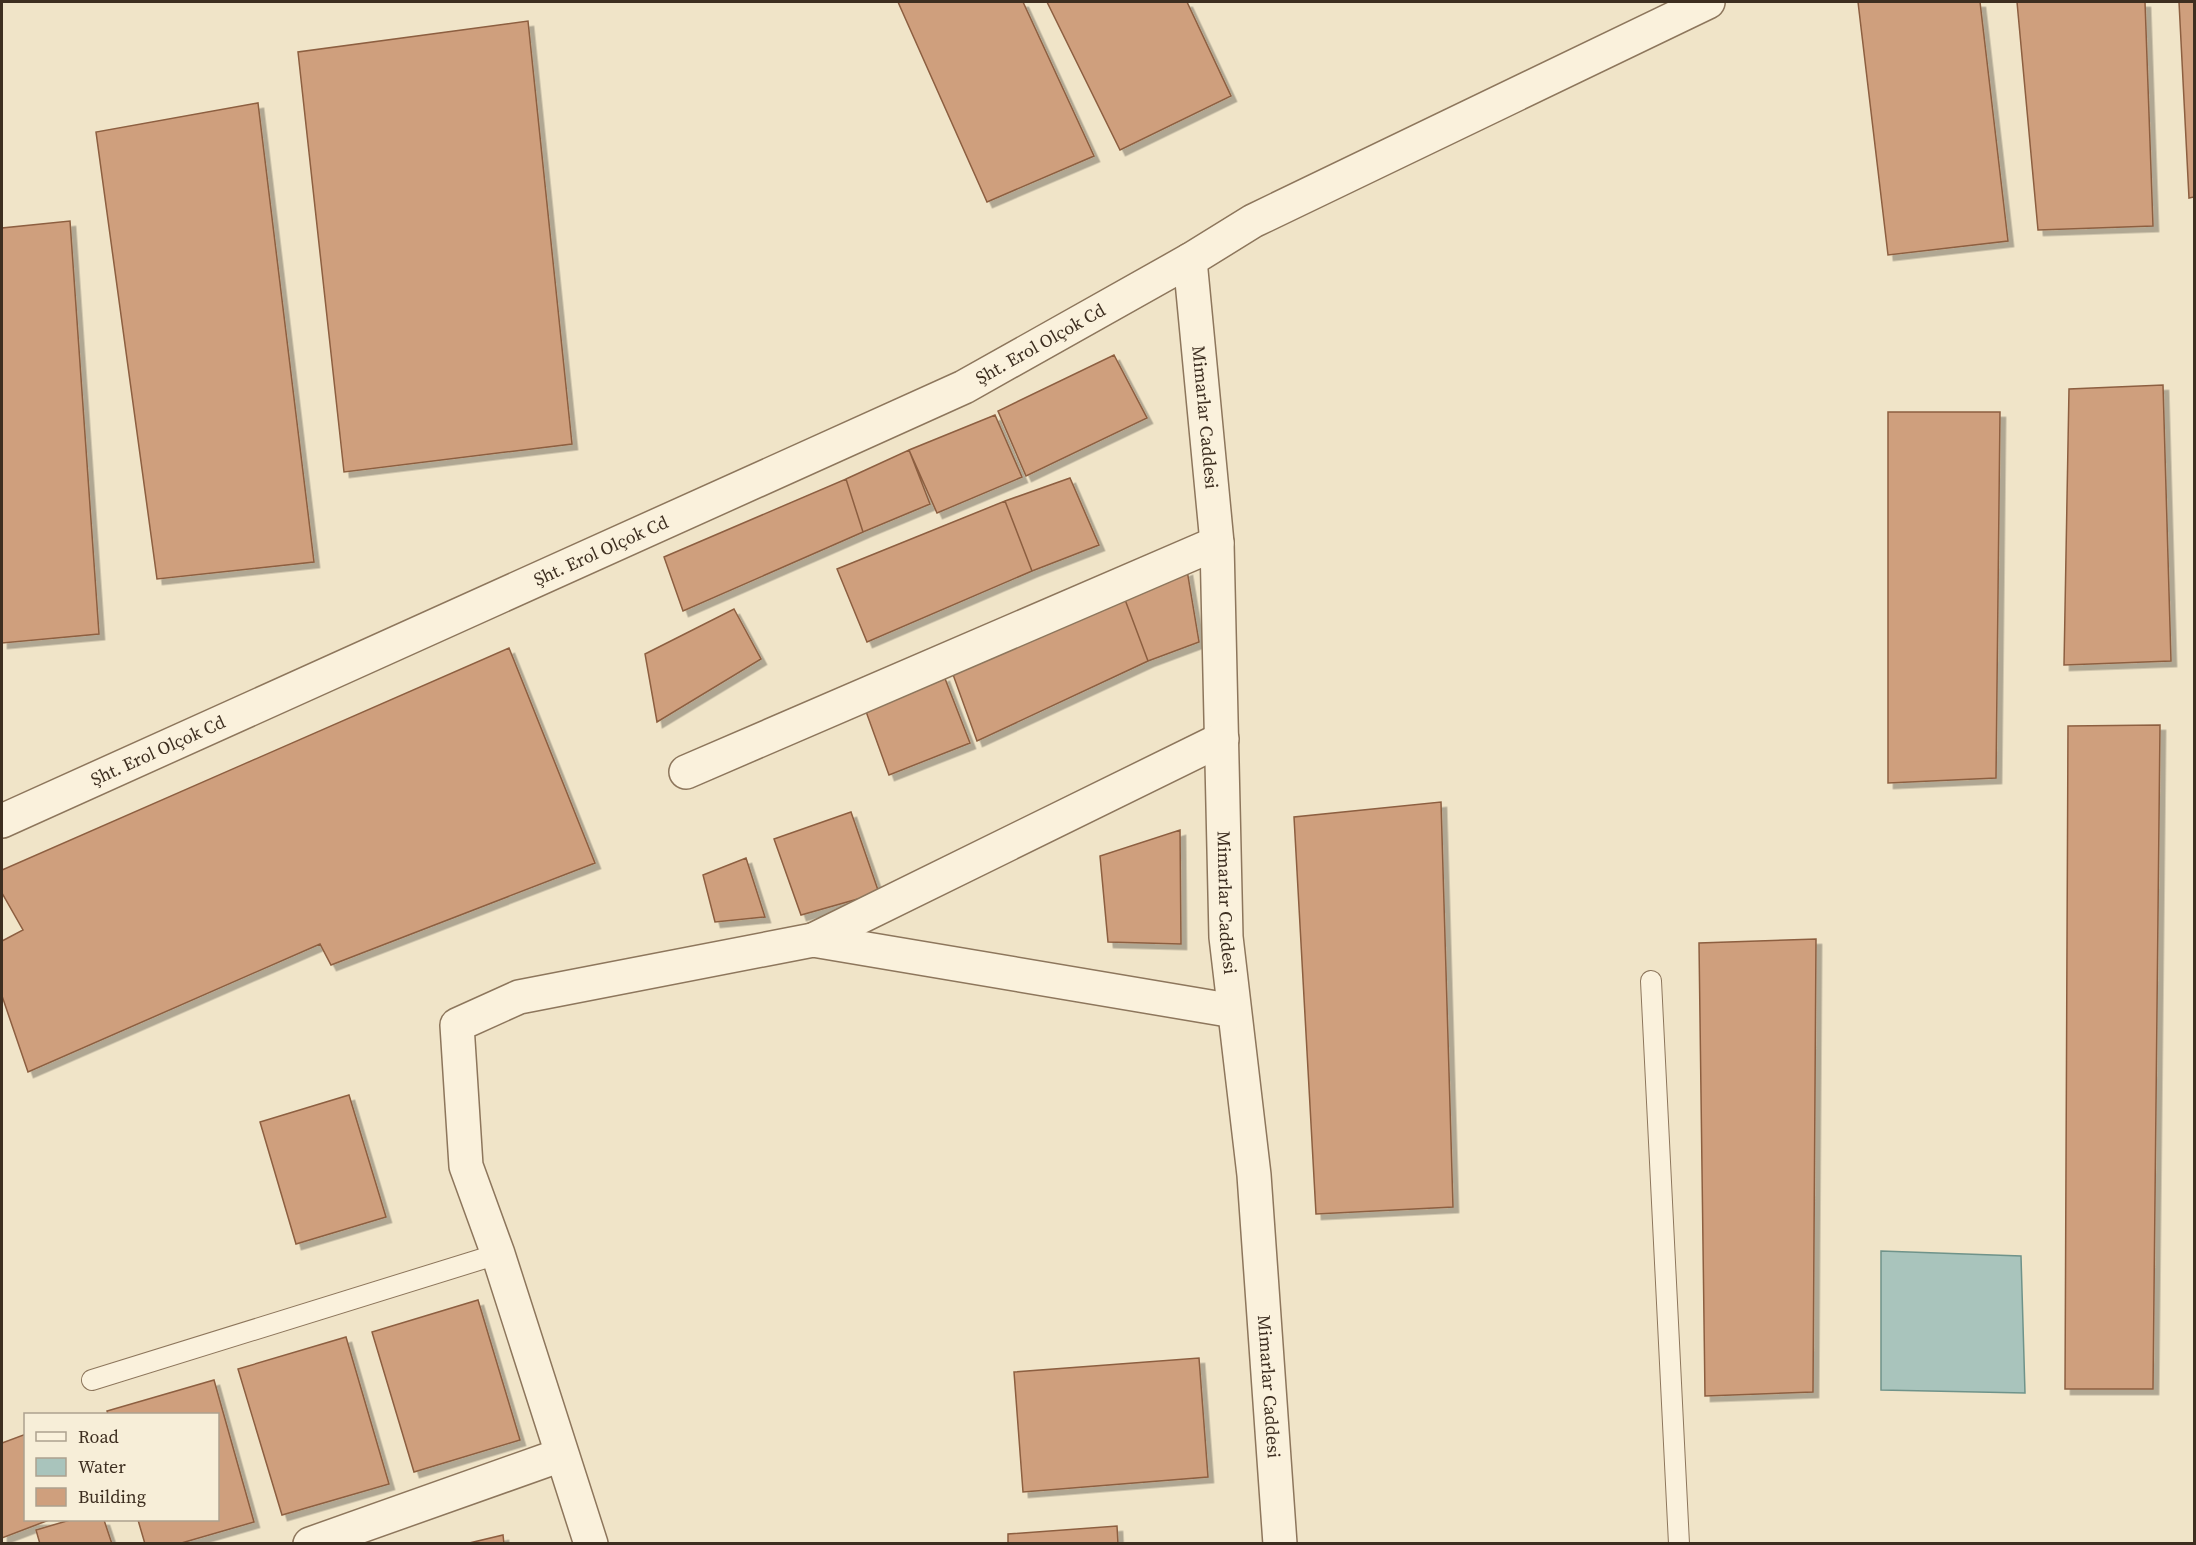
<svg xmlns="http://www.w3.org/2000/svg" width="2196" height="1545" font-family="'Source Serif 4',serif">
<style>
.water{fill:#a9c4bc;stroke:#6f938a;stroke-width:1.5}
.building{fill:#cf9f7d;stroke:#8d5f41;stroke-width:1.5;filter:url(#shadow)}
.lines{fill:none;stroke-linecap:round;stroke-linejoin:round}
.service-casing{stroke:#8d765c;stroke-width:22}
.minor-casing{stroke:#8d765c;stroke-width:36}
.tertiary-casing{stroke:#8d765c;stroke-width:36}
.service{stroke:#faf1dc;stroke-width:20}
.minor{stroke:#faf1dc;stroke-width:33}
.tertiary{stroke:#faf1dc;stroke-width:33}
.labels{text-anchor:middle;stroke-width:5;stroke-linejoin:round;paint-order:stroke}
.street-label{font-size:18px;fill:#3d2e20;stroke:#f7eed8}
</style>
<defs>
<filter id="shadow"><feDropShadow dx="5.5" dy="5.5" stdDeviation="0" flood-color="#0004"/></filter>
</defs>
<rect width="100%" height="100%" fill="#f0e4c8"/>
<!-- water -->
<path class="water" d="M1881,1251L2021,1256L2025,1393L1881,1390Z"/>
<!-- building -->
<path class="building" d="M898,2H1023L1094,156L987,202Z
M1047,2H1187L1231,96L1120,150Z
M1858,2H1980L2008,241L1888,255Z
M2017,2H2145L2153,226L2038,230Z
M2179,2H2194V197L2189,198Z
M528,21L572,444L344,472L298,52Z
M258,103L314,562L157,579L96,132Z
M70,221L99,634L2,643V228Z
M1114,355L1147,418L1026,476L998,411Z
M2163,385L2171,661L2064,665L2069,389Z
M1888,412H2000L1996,778L1888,783Z
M995,415L1022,477L937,513L909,450Z
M909,450L930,504L863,532L846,479Z
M1070,478L1099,545L1032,571L1005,501Z
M846,479L863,532L683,611L664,557Z
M1005,501L1032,571L867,642L837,569Z
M1187,570L1199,642L1148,661L1124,597Z
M1124,597L1148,661L977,741L951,669Z
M734,609L761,659L657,722L645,654Z
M509,648L595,863L331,965L320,944L28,1072L2,996V941L23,930L2,893V870Z
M944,676L970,743L889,775L864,706Z
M2160,725L2153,1389H2065L2068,726Z
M1441,802L1453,1207L1316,1214L1294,817Z
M851,812L879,893L801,915L774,839Z
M1180,830L1181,944L1108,942L1100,856Z
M746,858L765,917L715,922L703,875Z
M1816,939L1813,1392L1705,1396L1699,943Z
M349,1095L386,1217L296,1244L260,1122Z
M478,1300L520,1440L414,1472L372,1332Z
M346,1337L389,1484L282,1515L238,1369Z
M1199,1358L1208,1477L1023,1492L1014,1372Z
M214,1380L254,1522L178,1544H145L138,1520H218V1414H108L107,1411Z
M26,1434V1520H49L2,1538V1443Z
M70,1520H104L112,1544H40L36,1530Z
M1117,1526L1118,1544H1008V1534Z
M503,1535L504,1544H465Z"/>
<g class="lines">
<defs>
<path id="service" d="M1651,981L1679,1544
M92,1380L498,1254"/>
<g id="minor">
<path id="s1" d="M1190,260L1217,543L1226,937L1254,1175L1280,1544"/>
<path d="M686,772L1217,543"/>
<path d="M813,940L1222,739"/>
<path d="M310,1544L561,1455"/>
<path d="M591,1544L498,1254L466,1166L457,1025L519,997L813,940L1234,1011"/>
</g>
<g id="tertiary">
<path id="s2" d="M2,821L964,387L1190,260L1253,221L1708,2"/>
</g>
</defs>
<!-- service casing -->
<use href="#service" class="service-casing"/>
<!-- minor casing -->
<use href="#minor" class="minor-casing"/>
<!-- tertiary casing -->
<use href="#tertiary" class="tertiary-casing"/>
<!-- service -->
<use href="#service" class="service"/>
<!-- minor -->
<use href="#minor" class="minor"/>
<!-- tertiary -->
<use href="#tertiary" class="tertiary"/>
</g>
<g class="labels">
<!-- street labels -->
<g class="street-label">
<text dy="6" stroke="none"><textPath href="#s2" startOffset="1143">Şht. Erol Olçok Cd</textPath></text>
<text dy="6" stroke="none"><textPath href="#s1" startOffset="158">Mimarlar Caddesi</textPath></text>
<text dy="6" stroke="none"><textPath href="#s2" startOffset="657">Şht. Erol Olçok Cd</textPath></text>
<text dy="6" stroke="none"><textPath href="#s2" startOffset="171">Şht. Erol Olçok Cd</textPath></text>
<text dy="6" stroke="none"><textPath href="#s1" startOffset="644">Mimarlar Caddesi</textPath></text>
<text dy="6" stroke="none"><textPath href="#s1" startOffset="1130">Mimarlar Caddesi</textPath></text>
</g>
</g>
<!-- border -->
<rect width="2196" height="1545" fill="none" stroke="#3d2e20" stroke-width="6"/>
<!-- legend -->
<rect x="24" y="1413" width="195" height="108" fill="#f7eed8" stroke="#ada18e" stroke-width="1.5"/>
<rect x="36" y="1432" width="30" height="9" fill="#faf1dc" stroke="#ada18e" stroke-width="1.5"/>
<text x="78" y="1443" font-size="18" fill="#3d2e20">Road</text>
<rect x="36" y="1458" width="30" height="18" fill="#a9c4bc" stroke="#ada18e" stroke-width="1.5"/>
<text x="78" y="1473" font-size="18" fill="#3d2e20">Water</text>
<rect x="36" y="1488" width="30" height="18" fill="#cf9f7d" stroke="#ada18e" stroke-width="1.5"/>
<text x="78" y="1503" font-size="18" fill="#3d2e20">Building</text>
</svg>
